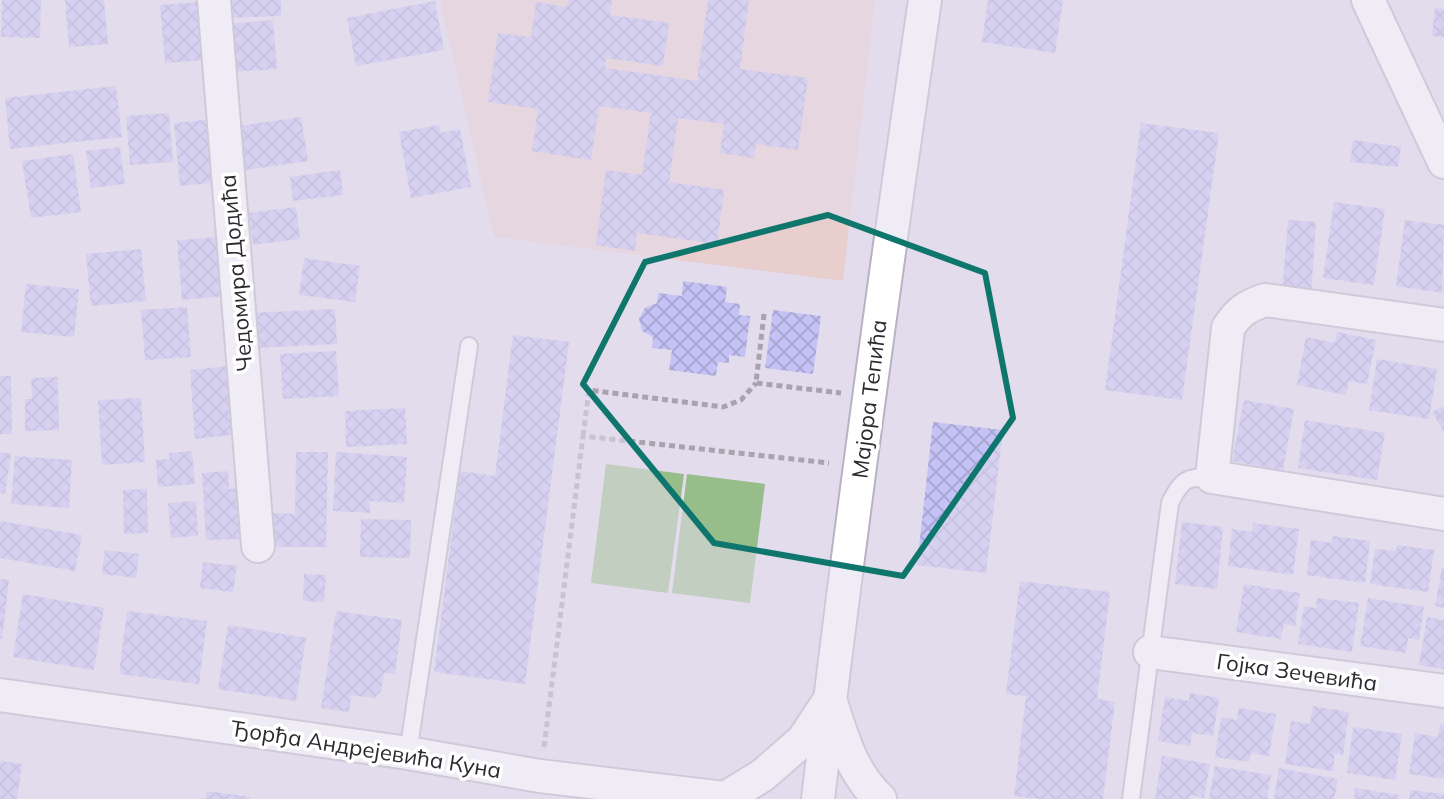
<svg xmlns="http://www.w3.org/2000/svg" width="1444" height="799" font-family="Mulish,sans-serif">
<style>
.education{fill:#e9cece}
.pitch{fill:#97bd8b}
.building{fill:url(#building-cross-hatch)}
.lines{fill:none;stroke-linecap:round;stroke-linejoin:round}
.lane-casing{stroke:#b9b2c2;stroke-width:20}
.street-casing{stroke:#b9b2c2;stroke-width:36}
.path{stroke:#a9a3b0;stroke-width:5;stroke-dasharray:6 4;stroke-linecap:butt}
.lane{stroke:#fff;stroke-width:16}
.street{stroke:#fff;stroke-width:32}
.marked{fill:none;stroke:#0f766e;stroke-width:6;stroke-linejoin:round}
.labels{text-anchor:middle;stroke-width:7;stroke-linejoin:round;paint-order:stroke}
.street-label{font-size:22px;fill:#2c292f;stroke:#fff}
</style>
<defs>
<pattern id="building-cross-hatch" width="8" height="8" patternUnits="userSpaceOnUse" patternTransform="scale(2)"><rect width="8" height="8" fill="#c5c2f6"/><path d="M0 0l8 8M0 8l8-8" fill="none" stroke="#a9a7d3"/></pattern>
</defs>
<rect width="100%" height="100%" fill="#e3dcec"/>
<!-- education -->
<path class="education" d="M440,0H875L843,281L494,237Z"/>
<!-- pitch -->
<path class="pitch" d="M606,464L684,474L668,593L591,583Z
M687,474L765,484L750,603L672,593Z"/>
<!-- building -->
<path class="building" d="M2,0H41L40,38L1,37Z
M65,0H104L108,44L69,47Z
M224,0H281V16L225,18Z
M568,0H612L610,15L669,23L663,66L606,58L605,68L697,81L708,0H749L740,69L808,78L798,150L756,144L754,158L720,153L724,124L678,118L669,182L724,190L717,244L637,233L635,251L596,245L606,170L642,175L651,113L599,106L591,160L532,151L538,109L488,102L498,33L531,37L536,2L567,7Z
M988,0H1063L1055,53L982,42Z
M435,1L444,50L356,66L347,18Z
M200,2L205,60L165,63L160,5Z
M1435,8L1444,9V37L1432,36Z
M273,20L277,69L229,72L225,24Z
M116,86L122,137L10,149L5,98Z
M169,113L173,162L130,165L126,116Z
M301,117L308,161L246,170L239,126Z
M215,119L221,182L180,186L174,123Z
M1141,123L1219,133L1182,400L1105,390Z
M439,125L440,133L460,129L471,187L411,198L399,132Z
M1353,140L1401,147L1398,167L1350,162Z
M120,147L125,184L91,188L86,151Z
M73,154L81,212L31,218L22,161Z
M340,170L343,195L293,201L290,177Z
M1334,202L1385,209L1374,285L1323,278Z
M296,207L300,239L253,245L249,213Z
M1288,220L1316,222L1311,295L1282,293Z
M1405,220L1444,225L1442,293L1396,286Z
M222,237L227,296L182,300L177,240Z
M141,249L146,301L91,306L86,254Z
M304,258L360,266L355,302L299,295Z
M683,281L727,287L725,302L740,304L739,315L750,316L745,357L729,355V363L718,362L716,376L669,370L672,350L652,348L653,337L642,331L639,319L645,308L657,303L658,293L682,296Z
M26,284L79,289L74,337L21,332Z
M187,307L191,357L145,360L141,310Z
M335,309L337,344L252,348L250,313Z
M773,310L821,316L813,374L765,368Z
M1337,332L1376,340L1367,384L1349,381L1346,395L1297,385L1306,337L1335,343Z
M513,335L569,342L525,684L434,672L460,471L495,476Z
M336,351L339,396L283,399L280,354Z
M1377,359L1437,369L1429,419L1369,410Z
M227,366L232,435L195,439L190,370Z
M0,376H11L12,434H0Z
M58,377L59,430L25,431V399H32L31,378Z
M141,398L145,462L102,465L98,400Z
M1244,400L1294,409L1283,470L1232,461Z
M1444,406V432L1432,412Z
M405,408L407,444L346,447L345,411Z
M1305,420L1385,433L1377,480L1298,468Z
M933,422L1003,430L986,573L917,565Z
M192,451L195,484L158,487L156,460L170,459L169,453Z
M0,452L11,454L5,494L0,493Z
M296,452H328L326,547H271L272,513L295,514Z
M336,452L407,457L404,503L370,501V513L333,511Z
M15,456L72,460L69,508L11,504Z
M228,471L229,489L239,488L242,539L206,540L202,473Z
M147,489L148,533L124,534L123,490Z
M196,501L198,536L171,538L168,503Z
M361,519L411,520L410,558L360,557Z
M0,521L82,535L75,571L0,558Z
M1182,522L1223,527L1217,589L1175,584Z
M1253,523L1299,529L1293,575L1228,566L1232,529L1252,532Z
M1333,536L1370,541L1365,583L1307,575L1311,540L1332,543Z
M1397,545L1434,550L1428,592L1370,584L1375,549L1396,551Z
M105,550L139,554L136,578L102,574Z
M203,562L237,566L233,592L200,588Z
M1442,568H1444V608L1435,606Z
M304,574L326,575L324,602L303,601Z
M0,579L9,580L2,639L0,638Z
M1020,581L1110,592L1097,699L1115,702L1103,799H1040L1014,796L1026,696L1006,694Z
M1244,584L1300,593L1295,626L1284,624L1281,639L1236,632Z
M23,594L104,608L94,670L13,657Z
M1317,598L1359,603L1352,652L1298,644L1304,606L1316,608Z
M1368,598L1424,607L1419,640L1408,638L1406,653L1360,646Z
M127,611L207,621L199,684L119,674Z
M336,611L402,620L395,674L384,673L381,691L374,698L351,695L349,712L321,708Z
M1427,617L1444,620V669L1419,665Z
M228,625L306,638L296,701L218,689Z
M1190,693L1219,698L1213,736L1192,733L1190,746L1158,741L1165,697L1189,701Z
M1313,706L1349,712L1343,755L1335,753L1333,771L1285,764L1291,721L1310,724Z
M1239,708L1276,714L1269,756L1251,753L1249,762L1215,757L1221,717L1237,720Z
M1440,724L1444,725V779L1409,774L1415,733L1438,737Z
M1353,727L1402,734L1395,780L1347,773Z
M1162,756L1210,764L1204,798L1191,795L1190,799H1155Z
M0,761L22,764L17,799H0Z
M1215,766L1271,775L1267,799H1209Z
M1279,768L1338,779L1334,799H1274Z
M1355,788L1399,795L1398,799H1354Z
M1410,790L1444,794V799H1409Z
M207,791L250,797V799H206Z"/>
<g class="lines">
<defs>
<path id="lane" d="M408,753L469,346
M1131,799L1170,503C1182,479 1186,477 1212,477"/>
<path id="street" d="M214,0L258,546
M1368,0L1444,162
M1444,325L1265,300C1247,306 1238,312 1228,328L1212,477L1444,514
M1150,652L1444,691
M0,695L408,753L540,776L733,799
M724,799L763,775L803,740L830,699C842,736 851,772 880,799
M818,799C850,532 886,266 925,0"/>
</defs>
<!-- lane casing -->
<use href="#lane" class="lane-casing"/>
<!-- street casing -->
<use href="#street" class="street-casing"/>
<!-- path -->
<path class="path" d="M764,314L756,383L841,393
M583,436L589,390L723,407L741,400L756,383
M544,747L583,436L829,463"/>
<!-- lane -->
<use href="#lane" class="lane"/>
<!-- street -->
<use href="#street" class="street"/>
</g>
<!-- marked area -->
<path d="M0 0H1444V799H0ZM828,215L985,273L1013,418L903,576L714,543L583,384L645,262Z" fill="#e3dcec" fill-opacity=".55" fill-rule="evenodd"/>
<path class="marked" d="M828,215L985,273L1013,418L903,576L714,543L583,384L645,262Z"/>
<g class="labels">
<!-- street labels -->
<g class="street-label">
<text transform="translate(236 273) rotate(-95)" y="8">Чедомира Додића</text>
<text transform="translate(869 399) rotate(-83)" y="8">Мајора Тепића</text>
<text transform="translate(1297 672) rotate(8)" y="8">Гојка Зечевића</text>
<text transform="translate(366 749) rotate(9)" y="8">Ђорђа Андрејевића Куна</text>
</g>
</g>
</svg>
